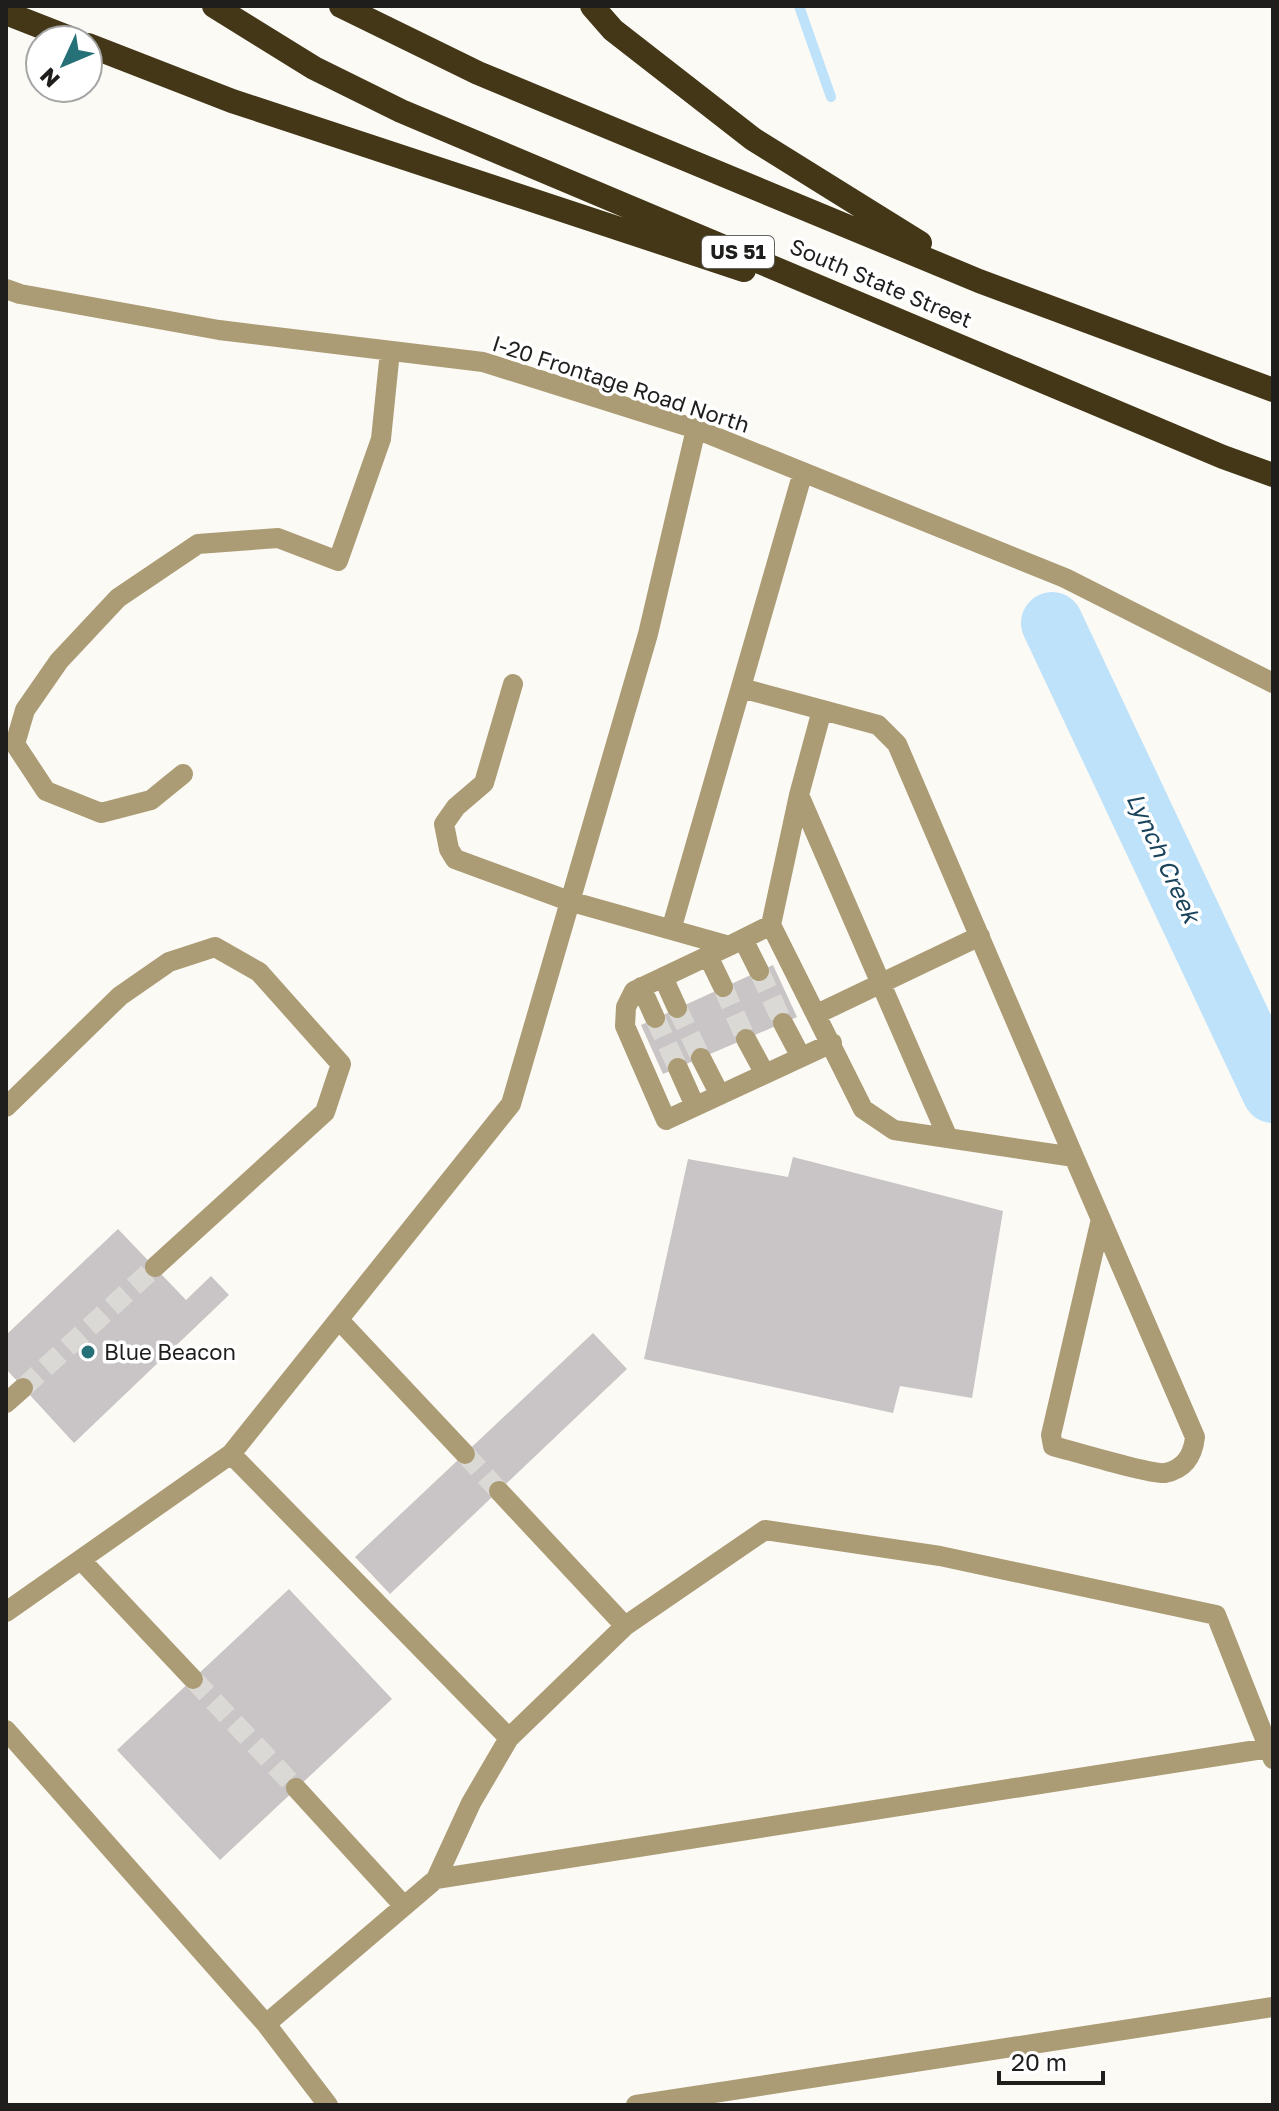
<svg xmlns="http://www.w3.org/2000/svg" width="1279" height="2111" font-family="'Golos Text',sans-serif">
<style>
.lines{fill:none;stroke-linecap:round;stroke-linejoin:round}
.stream{stroke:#bee2fa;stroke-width:10}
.river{stroke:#bee2fa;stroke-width:62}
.building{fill:#c9c4c5}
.minor-tunnel{stroke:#dbd9d5;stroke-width:20;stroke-dasharray:20 10;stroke-linecap:butt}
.minor{stroke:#ac9c75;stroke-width:20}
.highway{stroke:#433718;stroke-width:24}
.poi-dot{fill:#267077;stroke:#fff;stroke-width:3}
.labels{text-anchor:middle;stroke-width:7;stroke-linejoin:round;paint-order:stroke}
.shield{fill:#fff;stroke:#626261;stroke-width:2}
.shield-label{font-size:20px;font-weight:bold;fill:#1f1e1d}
.street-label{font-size:22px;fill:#1f1e1d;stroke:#fff}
.poi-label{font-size:22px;fill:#1f1e1d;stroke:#fff;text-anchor:start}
.water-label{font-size:24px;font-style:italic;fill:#1a435c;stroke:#fff}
</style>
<rect width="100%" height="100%" fill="#fcfaf5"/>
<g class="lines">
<!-- stream -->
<path class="stream" d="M799,6L831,97"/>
<!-- river -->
<path class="river" d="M1052,623L1273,1092"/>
</g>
<!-- building -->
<path class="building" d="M773,965L797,1017L663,1074L641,1025Z
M793,1157L1003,1211L972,1398L900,1386L893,1413L644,1359L688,1159L788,1177Z
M118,1229L186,1300L211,1276L229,1295L74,1443L6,1369V1335Z
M593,1333L627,1369L390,1594L355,1557Z
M289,1589L392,1699L220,1860L117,1750Z"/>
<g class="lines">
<!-- minor-tunnel -->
<path class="minor-tunnel" d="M759,971L783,1023
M723,987L746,1039
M677,1008L701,1058
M655,1018L678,1068
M23,1388L155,1267
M465,1454L499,1491
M193,1679L296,1788"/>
<!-- minor -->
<path class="minor" d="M6,289L20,294L219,330L483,362L696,429L1065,578L1273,683
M513,684L484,783L456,807L444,824L449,849L455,859L569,901L729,946L771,925L799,795L822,710
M741,688L878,725L897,744L1074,1157L1195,1437C1193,1455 1185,1469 1165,1473C1152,1475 1072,1451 1053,1446L1051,1435L1101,1219
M183,774L151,800L101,813L46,791L15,744L25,710L59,661L118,598L198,544L278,538L338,561L381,439L390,351
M799,795L948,1138
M771,925L863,1109L894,1130L1074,1157
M671,930L803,472
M743,939L759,971
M729,946L634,991L626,1007L625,1026L666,1120L832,1043
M708,956L723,987
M663,977L677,1008
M641,987L655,1018
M817,1014L980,936
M783,1023L801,1057
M746,1039L765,1074
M701,1058L720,1095
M678,1068L695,1106
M6,1107L120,996L169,962L215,947L259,972L341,1064L325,1112L155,1267
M339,1320L465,1454
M6,1403L23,1388
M231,1454L509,1738
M499,1491L625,1626
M81,1560L193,1679
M6,1612L231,1454L511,1104L648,634L696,429
M6,1730L266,2024L328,2105
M296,1788L404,1906
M436,1879L1269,1748
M266,2024L436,1879L471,1803L509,1738L625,1626L765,1530L940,1556L1216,1615L1273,1759
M636,2105L1273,2007"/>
<!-- highway -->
<path class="highway" d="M214,6L314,68L401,111L1223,457L1273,475
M341,6L478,73L979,281L1273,390
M592,6L613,30L753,139L920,243
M6,13L75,40
M88,45L232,101L744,270"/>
</g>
<!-- markers -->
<circle class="poi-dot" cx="88" cy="1352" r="8"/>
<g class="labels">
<!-- shield labels -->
<rect class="shield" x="702" y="236" width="72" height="32" rx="6"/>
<g class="shield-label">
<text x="738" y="259">US 51</text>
</g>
<!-- street labels -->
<g class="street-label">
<text transform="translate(881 283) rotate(23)" y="8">South State Street</text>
<text transform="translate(621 384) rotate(18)" y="8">I-20 Frontage Road North</text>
</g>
<!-- poi labels -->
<g class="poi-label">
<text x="104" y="1360">Blue Beacon</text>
</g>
<!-- water labels -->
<g class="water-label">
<text transform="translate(1163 858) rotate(65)" y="8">Lynch Creek</text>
</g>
</g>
<!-- border -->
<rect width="1279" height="2111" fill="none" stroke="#1f1e1d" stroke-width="16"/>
<!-- north arrow -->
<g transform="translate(64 64) rotate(226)"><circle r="38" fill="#ffffff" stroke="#a5a5a5" stroke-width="2"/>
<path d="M0-6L14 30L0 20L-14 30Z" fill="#267077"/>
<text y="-12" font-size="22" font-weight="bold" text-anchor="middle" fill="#1f1e1d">N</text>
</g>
<!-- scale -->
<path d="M999 2071v12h104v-12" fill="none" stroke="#1f1e1d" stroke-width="4"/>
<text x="1011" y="2071" font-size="24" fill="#1f1e1d" stroke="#ffffff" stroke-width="6" paint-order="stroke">20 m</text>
</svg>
